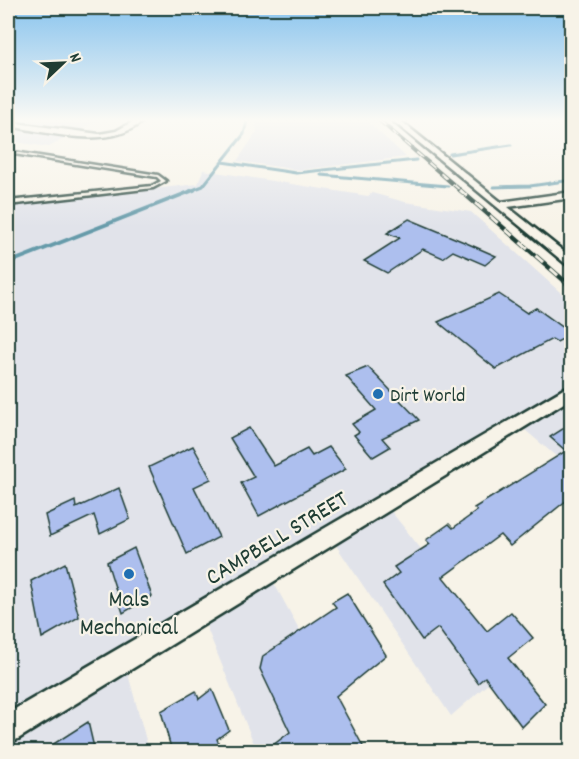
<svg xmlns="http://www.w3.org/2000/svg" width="579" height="759" font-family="Dekko,sans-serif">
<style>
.built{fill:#e1e3ea}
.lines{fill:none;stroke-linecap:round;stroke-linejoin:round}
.stream-far1{stroke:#669baa;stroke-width:3}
.stream{stroke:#669baa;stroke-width:4}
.building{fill:#adbfee;stroke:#1f3d34;stroke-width:1.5}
.lane-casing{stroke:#1f3d34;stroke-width:5}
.street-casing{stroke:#1f3d34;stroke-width:5}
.lane{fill:#f7f3e8;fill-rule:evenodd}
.street{fill:#f7f3e8;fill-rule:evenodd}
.rail-far2-casing{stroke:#1f3d34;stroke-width:4}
.rail-far1-casing{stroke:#1f3d34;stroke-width:4.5}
.rail-casing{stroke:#1f3d34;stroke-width:6}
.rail-far2{stroke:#f7f3e8;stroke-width:2;stroke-dasharray:8;stroke-linecap:butt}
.rail-far1{stroke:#f7f3e8;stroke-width:3;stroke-dasharray:10;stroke-linecap:butt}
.rail{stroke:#f7f3e8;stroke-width:4;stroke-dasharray:12;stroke-linecap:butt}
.poi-dot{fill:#1f6fb2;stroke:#f7f3e8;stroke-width:2}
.labels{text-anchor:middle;stroke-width:4.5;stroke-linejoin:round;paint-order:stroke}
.poi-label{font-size:20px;fill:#1f3d34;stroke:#f7f3e8;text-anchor:start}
.near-street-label{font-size:24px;fill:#1f3d34;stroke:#f7f3e8}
.near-poi-label{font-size:24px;fill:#1f3d34;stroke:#f7f3e8}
</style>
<rect width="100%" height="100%" fill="#f7f3e8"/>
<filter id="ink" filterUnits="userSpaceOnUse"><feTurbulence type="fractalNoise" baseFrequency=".0167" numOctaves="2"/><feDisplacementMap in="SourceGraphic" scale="12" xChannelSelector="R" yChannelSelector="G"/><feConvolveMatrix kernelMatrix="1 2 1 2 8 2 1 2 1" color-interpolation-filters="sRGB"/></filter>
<g filter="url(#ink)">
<!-- built -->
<path class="built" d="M8,121H96L49,147L8,141Z
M256,121H367L406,157L300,170L237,161L257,132Z
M203,170L368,196L372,193L405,202L471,212L571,302V469L518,424L386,505L512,663L451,716L331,538L270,576L366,751H257L202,616L125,663L149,751H8V205L198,184Z"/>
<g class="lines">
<!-- stream-far1 -->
<path class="stream-far1" d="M450,154L511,145
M222,162L296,173L416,160
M321,175L448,186
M494,187L530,186L572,180
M190,191L203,186L244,134L247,121"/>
<!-- stream -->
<path class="stream" d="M8,263L194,190"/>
</g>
<!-- building -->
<path class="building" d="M409,219L464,242L496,256L485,265L453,251L443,258L423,249L387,273L364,261L400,238L387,233Z
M499,294L527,313L536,308L572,334L557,342L552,339L496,369L438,322Z
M368,367L419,420L382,438L390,447L373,457L354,435L359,432L352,424L376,410L346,376Z
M572,423V496L510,546L500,535L443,577L487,631L511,612L533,638L508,658L545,704L522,727L485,677L478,683L438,628L422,640L383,585L399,573L394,567L430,544L426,540L449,524L453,528L477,511L474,508L566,451L550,437Z
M249,428L274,466L307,449L312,456L329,447L346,469L259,516L241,483L254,477L230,438Z
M193,446L211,479L194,487L219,537L187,554L149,467Z
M119,488L130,519L100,534L94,515L50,536L45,515L75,501L76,508Z
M134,548L152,596L123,613L107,562Z
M65,563L79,617L42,638L31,581Z
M347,593L386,655L336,696L366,752H264L290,732L260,669L263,656L336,607L332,602Z
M212,689L229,730L217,739L222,752H172L161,711L196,691L199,699Z
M88,722L95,752H41Z"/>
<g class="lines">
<defs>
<path id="lane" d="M8,151L158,175L166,181L153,188L8,205V201L152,186L161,181L157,177L8,153Z"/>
<path id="street" d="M134,121H143C109,151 49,132 8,126V122L99,134L116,131Z
M393,121H401L501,202L572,192V198L508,207L572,258V269Z
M572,384V398L18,739L8,743V713Z"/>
</defs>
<!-- lane casing -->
<use href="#lane" class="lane-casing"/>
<!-- street casing -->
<use href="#street" class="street-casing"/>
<!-- lane -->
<use href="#lane" class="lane"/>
<!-- street -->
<use href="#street" class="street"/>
<defs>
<path id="rail-far2" d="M380,121L461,191"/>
<path id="rail-far1" d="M460,190L567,283"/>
<path id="rail" d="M565,281L572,287"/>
</defs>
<!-- rail-far2 casing -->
<use href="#rail-far2" class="rail-far2-casing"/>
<!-- rail-far1 casing -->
<use href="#rail-far1" class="rail-far1-casing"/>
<!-- rail casing -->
<use href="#rail" class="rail-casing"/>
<!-- rail-far2 -->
<use href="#rail-far2" class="rail-far2"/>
<!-- rail-far1 -->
<use href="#rail-far1" class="rail-far1"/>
<!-- rail -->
<use href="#rail" class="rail"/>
</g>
</g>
<!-- sky -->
<linearGradient id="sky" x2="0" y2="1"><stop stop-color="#87c3ee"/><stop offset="0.53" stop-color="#fbfaf5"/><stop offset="1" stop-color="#fbfaf5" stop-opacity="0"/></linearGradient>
<rect width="579" height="227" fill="url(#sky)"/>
<!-- markers -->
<g class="poi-dot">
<circle cx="378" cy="394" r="6"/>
<circle cx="129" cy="574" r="6"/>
</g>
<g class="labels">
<!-- poi labels -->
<g class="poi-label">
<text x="390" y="401">Dirt World</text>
</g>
<!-- near-street labels -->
<g class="near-street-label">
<text transform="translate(276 537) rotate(-31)" y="8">CAMPBELL STREET</text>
</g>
<!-- near-poi labels -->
<g class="near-poi-label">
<text x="129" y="606">Mals<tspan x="129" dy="28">Mechanical</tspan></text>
</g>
</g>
<!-- margin -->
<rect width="579" height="759" fill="none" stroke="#f7f3e8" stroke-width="30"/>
<rect x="15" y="15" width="549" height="729" fill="none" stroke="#1f3d34" stroke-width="2" filter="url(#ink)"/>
<!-- north arrow -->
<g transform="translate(63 63) rotate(67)" stroke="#f7f3e8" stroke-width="4.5" paint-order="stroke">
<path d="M0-4.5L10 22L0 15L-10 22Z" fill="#1f3d34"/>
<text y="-9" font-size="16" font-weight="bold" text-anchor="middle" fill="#1f3d34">N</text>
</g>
</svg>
